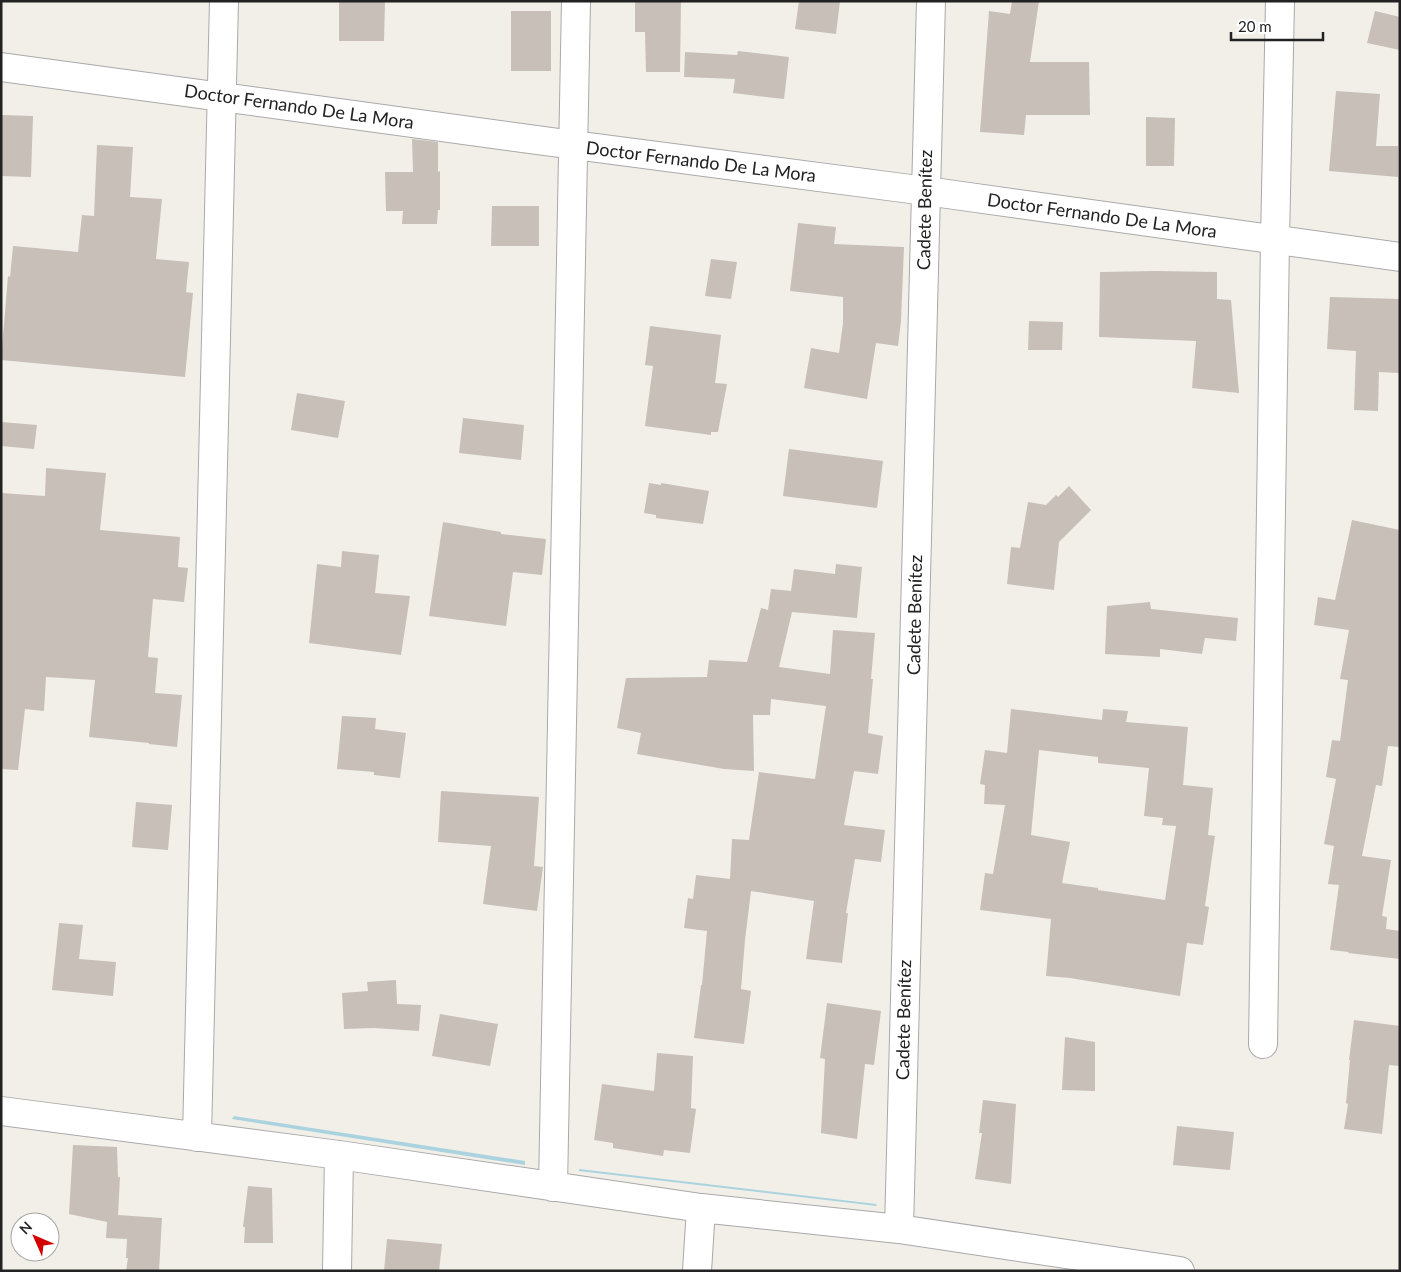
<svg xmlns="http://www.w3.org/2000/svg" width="1401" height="1272" font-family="Lato,sans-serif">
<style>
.water{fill:#aad3df}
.building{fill:#c7bfb8;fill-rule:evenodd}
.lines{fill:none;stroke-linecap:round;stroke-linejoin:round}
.minor-casing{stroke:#a9a9a9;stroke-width:30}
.minor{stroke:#fff;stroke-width:28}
.labels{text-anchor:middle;stroke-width:5;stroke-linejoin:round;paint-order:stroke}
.street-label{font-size:18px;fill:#222;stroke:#fff}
</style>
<rect width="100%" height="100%" fill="#f2efe9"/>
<!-- water -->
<path class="water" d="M234,1116L525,1161V1165L232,1119Z
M579,1169L876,1204L877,1206L579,1171Z"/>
<!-- building -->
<path class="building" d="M339,1H385L384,41H339Z
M635,1H681L680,72H646L645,32H635Z
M799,1H840L836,34L795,29Z
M1012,1H1039L1030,62H1089L1090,115H1026L1024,135L980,132L989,11L1010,14Z
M511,11H551V71H511Z
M1375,11L1400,17V50L1367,43Z
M738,51L789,57L784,99L733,93L735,79L684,77L685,52L737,55Z
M1336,91L1380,94L1376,146H1398V177L1329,171Z
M1,115L33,116L31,177L1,176Z
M1146,117L1175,118L1174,166H1146Z
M412,139L438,142V172L440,171V210H438L437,224H402L403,211H386L385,172H413Z
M97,145L133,147L130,197L162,199L156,259L189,262L186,292L193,293L185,377L1,360L8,276L10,277L13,246L78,252L82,215L94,216Z
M492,206H539V246H491Z
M798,223L836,227L834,244L904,247L901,321L898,346L876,343L867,399L804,388L811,348L839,353L843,323V297L790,291Z
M711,259L737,262L731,299L705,296Z
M1156,271L1217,272V299L1231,300L1239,393L1192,388L1196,341L1099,337L1100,272Z
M1330,297L1400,299V373L1379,372L1378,411L1354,410L1356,351L1327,349Z
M1029,321L1063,322L1062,350H1028Z
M650,326L721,335L715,383L727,384L718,432H711V435L645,426L653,366L645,365Z
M297,393L345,401L338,438L291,430Z
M463,418L524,425L521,460L459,453Z
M1,422L37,425L34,449L1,446Z
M789,449L883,461L877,508L783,496Z
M46,468L106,473L100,530L180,537L178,567L188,568L184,602L153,599L148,657L158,658L155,693L182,695L177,747L149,744V743L89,737L95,680L46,677L44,711L25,709L18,770L1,769V493L45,496Z
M649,483L661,485V483L709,491L703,524L656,518V515L644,513Z
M1069,486L1091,510L1059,542L1054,590L1007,584L1011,547L1020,548L1028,502L1046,505L1056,495L1058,497Z
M1352,520L1400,530V747L1388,746L1382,786L1376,785L1362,856L1391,860L1382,916L1387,917L1386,929L1400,931V959L1348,953L1349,952L1330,950L1339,885L1328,884L1334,846L1324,844L1336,779L1326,777L1332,740L1340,741L1348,680L1340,679L1349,630L1314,625L1318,597L1335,600Z
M443,522L501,532V534L546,539L542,575L513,572L506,626L429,616Z
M342,551L379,555L375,593L410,596L401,655L309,643L317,564L341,567Z
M836,564L862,567L857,618L792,612L779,667L830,674L833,630L875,633L871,679H873L868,733L883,736L878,774L854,771L844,825L885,830L881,862L855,859L846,913H848L842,963L806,959L814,901L751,891L745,940L741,989L751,991L744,1044L694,1038L701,985H702L707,931L684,928L688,898L693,899L696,875L730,879L732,839L749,840L759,772L815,779L826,706L771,699L770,715H753L754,771L724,769L637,754L641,733L617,728L626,678L707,677L709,660L747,662L761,608L768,610L771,589L791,591L794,569L835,574Z
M1150,602L1151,609L1238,618L1236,641L1205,638L1202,654L1160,649V657L1105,654L1107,606Z
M1011,709L1102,720L1103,709L1128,711L1126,722L1188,727L1183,785L1213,788L1208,835L1215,836L1205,906L1209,907L1203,945L1187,943L1180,996L1070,978L1046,976L1051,919L980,910L985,873L993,874L1005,805L984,804L985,785L980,784L985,750L1007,753ZM1039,750L1098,757V763L1149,768L1144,816L1163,818L1162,825L1176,826L1165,900L1098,890V888L1062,883L1070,842L1031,835Z
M342,716L376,718L375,729L406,733L400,778L374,775V772L337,769Z
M441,791L539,797L534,866L543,867L537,911L483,904L491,846L438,842Z
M136,802L172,805L168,850L132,847Z
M59,923L83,925L79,959L116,962L113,996L52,990Z
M396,980L397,1004L421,1005L419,1031L374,1028L344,1029L342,993L368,991L367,982Z
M827,1003L881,1011L874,1065L865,1064L857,1139L821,1133L825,1059L820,1058Z
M440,1014L498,1024L490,1066L432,1056Z
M1354,1020L1400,1026V1066L1389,1065L1382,1134L1344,1129L1348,1104L1346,1103L1350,1060H1349Z
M1065,1037L1095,1042V1091L1062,1090Z
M657,1053L693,1056L691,1108L696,1109L690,1153L664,1150L663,1156L613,1148V1143L594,1140L602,1084L654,1091Z
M983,1100L1016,1104L1011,1184L975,1179L982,1133H979Z
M1177,1126L1234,1132L1230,1170L1173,1165Z
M73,1145L117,1147L118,1177H120L118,1215L162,1218L159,1271H126L128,1258H126L127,1239L106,1238L107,1222L69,1214Z
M248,1186L272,1188L273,1243H244L245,1227H243Z
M387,1239L442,1244L439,1271H384Z"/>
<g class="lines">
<defs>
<path id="minor" d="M1,67L574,145L926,191L1400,257
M1263,1044L1275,240L1280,1
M1,1111L339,1155L701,1208L899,1229L1180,1271
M197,1137L224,1
M553,1187L576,1
M899,1229L931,1
M337,1271L339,1155
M697,1271L701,1208"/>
</defs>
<!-- minor casing -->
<use href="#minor" class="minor-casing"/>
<!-- minor -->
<use href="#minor" class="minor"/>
</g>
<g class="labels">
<!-- street labels -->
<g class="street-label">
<text transform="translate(299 107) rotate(8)" y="6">Doctor Fernando De La Mora</text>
<text transform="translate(701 162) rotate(7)" y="6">Doctor Fernando De La Mora</text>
<text transform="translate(925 210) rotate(-89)" y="6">Cadete Benítez</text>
<text transform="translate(1102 216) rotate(8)" y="6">Doctor Fernando De La Mora</text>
<text transform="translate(915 615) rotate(-89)" y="6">Cadete Benítez</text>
<text transform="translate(904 1020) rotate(-89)" y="6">Cadete Benítez</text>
</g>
</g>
<!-- border -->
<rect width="1401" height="1272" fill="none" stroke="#222222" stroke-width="5"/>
<!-- north arrow -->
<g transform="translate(35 1237) rotate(315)"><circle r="24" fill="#ffffff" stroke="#a7a7a7"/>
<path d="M0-4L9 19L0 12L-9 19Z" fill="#d40000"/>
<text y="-8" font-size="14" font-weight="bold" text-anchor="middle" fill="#222222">N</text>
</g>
<!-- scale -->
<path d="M1231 32v8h92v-8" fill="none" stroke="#222222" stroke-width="2.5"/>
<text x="1238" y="32" font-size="15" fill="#222222" stroke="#ffffff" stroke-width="4" paint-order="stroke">20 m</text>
</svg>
